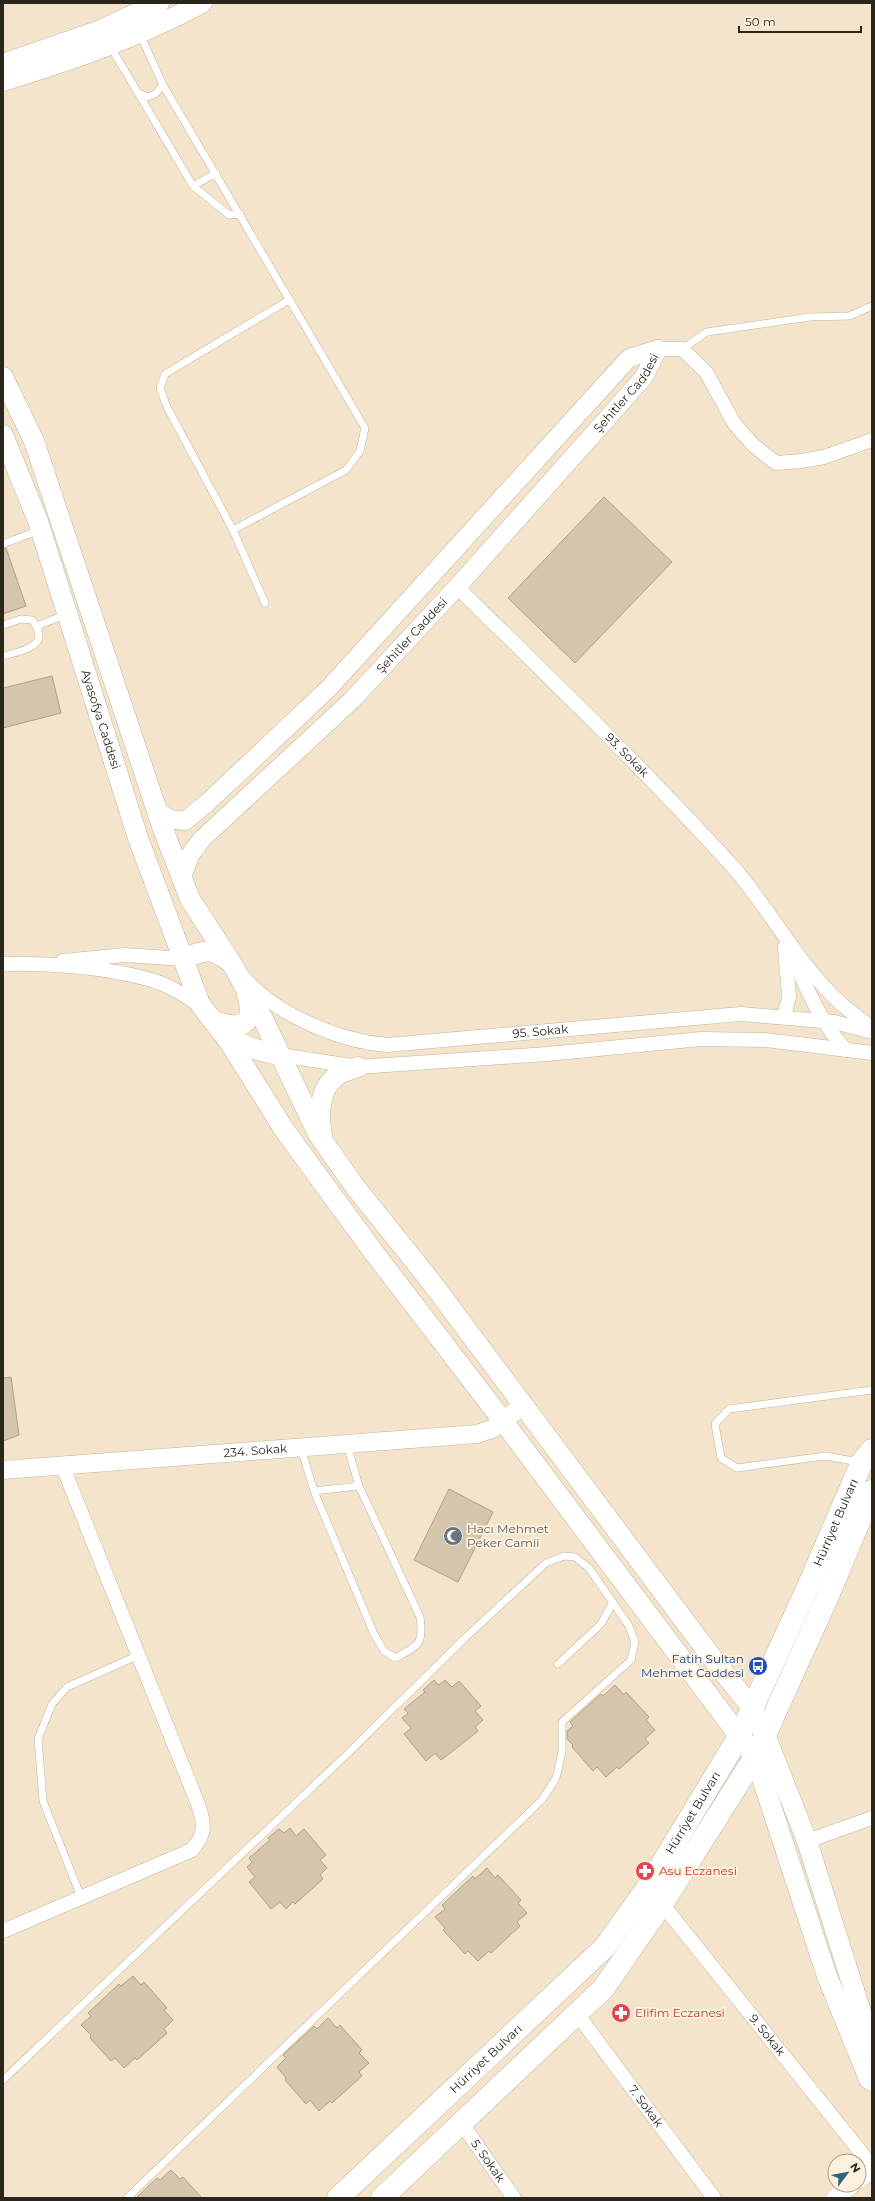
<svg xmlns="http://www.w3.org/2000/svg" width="875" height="2201" font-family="Montserrat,sans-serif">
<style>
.building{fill:#d4c6ad;stroke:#afa289}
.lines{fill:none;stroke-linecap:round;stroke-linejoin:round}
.service-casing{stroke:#c4b69d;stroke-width:8}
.minor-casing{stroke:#c4b69d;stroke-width:15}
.tertiary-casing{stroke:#c4b69d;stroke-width:19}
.secondary-casing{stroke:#c4b69d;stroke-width:21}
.primary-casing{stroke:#c4b69d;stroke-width:23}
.service{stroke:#fff;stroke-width:7}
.minor{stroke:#fff;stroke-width:14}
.tertiary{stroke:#fff;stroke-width:18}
.secondary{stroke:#fff;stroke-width:20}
.primary{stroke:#fff;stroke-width:22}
.labels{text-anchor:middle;stroke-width:4;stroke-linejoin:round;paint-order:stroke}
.street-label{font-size:12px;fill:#2b261c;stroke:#fef2dd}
.worship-label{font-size:12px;fill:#5b616d;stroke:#fef2dd;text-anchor:start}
.transit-label{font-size:12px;fill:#164399;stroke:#fef2dd;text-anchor:end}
.health-label{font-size:12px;fill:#be3a42;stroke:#fef2dd;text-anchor:start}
</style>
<rect width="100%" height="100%" fill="#f3e4cb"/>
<!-- building -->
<path class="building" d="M604,497L672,562L575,663L508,598Z
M6,548L26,606L3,614V549Z
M52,676L61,713L3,728V688Z
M11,1377L19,1435L3,1441V1378Z
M449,1489L493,1512L458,1582L414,1560Z
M434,1680L439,1685L445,1680L452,1687L459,1681L481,1706L475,1711L483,1720L475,1727L478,1731L449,1754L441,1760L435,1753L426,1761L404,1734L411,1728L402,1718L408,1713L404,1709L425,1692L423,1690Z
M615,1685L624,1695L626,1692L649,1717L646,1720L655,1730L645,1739L649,1743L619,1769L617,1767L606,1777L597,1767L593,1771L572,1747L573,1745L567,1739V1731L573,1726L570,1722L601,1694L603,1696Z
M290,1828L296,1836L304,1829L326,1855L320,1860L327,1868L320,1875L323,1879L295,1904L293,1902L286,1909L280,1902L271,1909L249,1882L255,1877L247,1867L252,1862L249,1858L270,1840L268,1838L279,1829L284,1833Z
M487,1868L495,1878L498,1875L521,1900L518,1903L527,1913L517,1922L520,1926L491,1953L489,1951L478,1961L468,1951L465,1954L443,1930L445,1928L435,1917L445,1909L442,1905L473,1876L475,1879Z
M133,1976L141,1985L144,1982L167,2008L164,2010L173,2020L164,2029L167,2033L137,2060L135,2058L124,2068L115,2058L111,2061L90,2038L91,2035L81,2025L91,2016L88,2013L119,1984L121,1986Z
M328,2018L337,2028L340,2025L362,2050L359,2053L369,2063L359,2072L362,2076L332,2103L330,2101L319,2111L310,2100L306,2104L285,2080L286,2078L277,2067L286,2058L283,2055L314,2026L317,2029Z
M171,2170L180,2179L183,2177L202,2198H136L157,2178L160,2180Z"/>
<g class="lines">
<defs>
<path id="service" d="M110,46L138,93L147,97L155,94L163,85L140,34
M163,85L365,428L360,451L346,470L233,530
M138,93L193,186L229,215L240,214
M193,186L216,173
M682,349L707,332L810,317L849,316L872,306
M3,544L40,530
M265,603L233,530L167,407L160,388L165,374L289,300
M3,625L21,619L32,620C53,646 22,651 3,656
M37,626L67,614
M301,1448L314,1491L374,1634L384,1651L395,1658C418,1646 424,1645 420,1617L359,1486L347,1445
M859,1462L825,1456L737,1468L721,1458L715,1424L729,1409L872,1390
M314,1491L359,1486
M558,1664L601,1624L613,1602
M81,1897L43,1801L38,1739L52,1704L67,1687L139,1655
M3,2080L342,1759L465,1638L546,1563L564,1556L575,1557L589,1568L629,1626L635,1642L631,1660L562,1722V1752L556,1778L542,1800L127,2198"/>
<g id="minor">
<path d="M658,349H682L706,372L734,423L753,445L776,463L802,461L824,457L872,440"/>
<path id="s1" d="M457,587C551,679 645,770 733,867C768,907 793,955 830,993C842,1006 857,1017 872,1028"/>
<path d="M793,957C807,990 821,1023 846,1050"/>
<path d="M63,961L125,955L183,959"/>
<path d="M3,964C48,963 104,967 148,979C168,984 186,996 202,1007"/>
<path id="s2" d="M244,978C277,1015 339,1041 387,1045L741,1014L834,1022L872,1032"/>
<path d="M784,1016L789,997L785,947"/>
<path d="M280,1055L358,1067L547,1054L701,1039L766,1040L872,1053"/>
<path d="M807,1841L872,1818"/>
<path id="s3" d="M662,1904L872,2166"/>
<path d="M3,1931L192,1850C206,1833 205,1825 198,1804L63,1467"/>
<path id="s4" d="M577,2014L714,2198"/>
<path id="s5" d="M462,2124L514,2198"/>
</g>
<g id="tertiary">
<path d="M157,811L170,819L185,821L208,802L328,689L629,358L658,349"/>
<path id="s6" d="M182,878L190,855L202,839L352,700L457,587L644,377L658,349"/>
<path id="s7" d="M3,1470L477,1434L492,1429L524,1405"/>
<path d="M859,2179L872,2170"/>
<path d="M835,2198L851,2185"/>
</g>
<g id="secondary">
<path d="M3,64L98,31L159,3"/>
<path d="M3,81C71,60 139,37 202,3"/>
<path d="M3,377L34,441L163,829L190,899L232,964L264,1021L318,1134L356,1188L429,1279L716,1663L752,1708L766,1737L807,1841L872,2047"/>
<path id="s8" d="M3,435L38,521L138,838L200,1004L230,1043L285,1131L375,1254L503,1421L755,1757L827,1976L869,2079L872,2081"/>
<path d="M183,959C205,950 211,947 230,962"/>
<path d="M213,1020C239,1031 257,1026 247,995"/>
<path d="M226,1035C243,1046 260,1052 280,1055"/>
<path d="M322,1135C318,1114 319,1088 338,1075C343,1071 352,1069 358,1067"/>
</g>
<g id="primary">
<path id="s9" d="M338,2198L605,1947L648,1887L740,1735L807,1589L862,1462L872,1450"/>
<path d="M382,2198L603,1989L662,1904L755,1757L827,1598L872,1491"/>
</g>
</defs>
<!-- service casing -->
<use href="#service" class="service-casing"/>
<!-- minor casing -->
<use href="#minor" class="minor-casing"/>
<!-- tertiary casing -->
<use href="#tertiary" class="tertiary-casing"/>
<!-- secondary casing -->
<use href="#secondary" class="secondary-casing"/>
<!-- primary casing -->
<use href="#primary" class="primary-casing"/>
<!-- service -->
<use href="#service" class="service"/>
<!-- minor -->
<use href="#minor" class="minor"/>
<!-- tertiary -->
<use href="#tertiary" class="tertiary"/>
<!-- secondary -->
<use href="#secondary" class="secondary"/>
<!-- primary -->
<use href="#primary" class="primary"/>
</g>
<!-- icons -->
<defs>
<symbol id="mosque-disc" viewBox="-11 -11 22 22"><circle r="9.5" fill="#6b7280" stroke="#fef2dd"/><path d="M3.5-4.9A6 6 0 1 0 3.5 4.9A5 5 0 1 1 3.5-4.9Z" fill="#fff"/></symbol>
<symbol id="bus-disc" viewBox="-11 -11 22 22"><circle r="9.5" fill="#1a4fb4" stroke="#fef2dd"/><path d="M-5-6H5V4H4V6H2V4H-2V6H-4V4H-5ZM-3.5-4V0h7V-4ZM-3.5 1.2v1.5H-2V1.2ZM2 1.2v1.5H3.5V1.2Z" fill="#fff"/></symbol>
<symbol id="pharmacy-disc" viewBox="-11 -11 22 22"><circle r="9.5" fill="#e0444e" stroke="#fef2dd"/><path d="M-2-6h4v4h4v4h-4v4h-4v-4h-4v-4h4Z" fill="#fff"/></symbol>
</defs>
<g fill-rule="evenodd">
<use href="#mosque-disc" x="442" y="1525" width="22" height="22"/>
<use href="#bus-disc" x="747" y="1655" width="22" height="22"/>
<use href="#pharmacy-disc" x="634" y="1860" width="22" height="22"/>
<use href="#pharmacy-disc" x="610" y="2002" width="22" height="22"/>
</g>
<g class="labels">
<!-- street labels -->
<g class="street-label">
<text dy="4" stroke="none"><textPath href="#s6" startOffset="661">Şehitler Caddesi</textPath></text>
<text dy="4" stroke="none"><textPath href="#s6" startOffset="337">Şehitler Caddesi</textPath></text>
<text dy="4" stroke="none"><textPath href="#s8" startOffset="301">Ayasofya Caddesi</textPath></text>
<text dy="4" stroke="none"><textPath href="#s1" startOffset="239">93. Sokak</textPath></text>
<text dy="4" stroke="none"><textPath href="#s2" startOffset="315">95. Sokak</textPath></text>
<text dy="4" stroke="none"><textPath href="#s7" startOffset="253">234. Sokak</textPath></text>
<text dy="4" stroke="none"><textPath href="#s9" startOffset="851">Hürriyet Bulvarı</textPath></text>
<text dy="4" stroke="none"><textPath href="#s9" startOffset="527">Hürriyet Bulvarı</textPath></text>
<text dy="4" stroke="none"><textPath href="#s3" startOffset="168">9. Sokak</textPath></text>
<text dy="4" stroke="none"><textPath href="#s9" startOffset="203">Hürriyet Bulvarı</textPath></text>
<text dy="4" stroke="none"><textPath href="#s4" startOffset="115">7. Sokak</textPath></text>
<text dy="4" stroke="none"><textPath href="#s5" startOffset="45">5. Sokak</textPath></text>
</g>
<!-- worship labels -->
<g class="worship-label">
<text x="467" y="1533">Hacı Mehmet<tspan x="467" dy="14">Peker Camii</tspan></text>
</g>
<!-- transit labels -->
<g class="transit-label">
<text x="744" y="1663">Fatih Sultan<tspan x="744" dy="14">Mehmet Caddesi</tspan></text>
</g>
<!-- health labels -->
<g class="health-label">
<text x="659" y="1875">Asu Eczanesi</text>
<text x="635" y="2017">Elifim Eczanesi</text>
</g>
</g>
<!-- border -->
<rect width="875" height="2201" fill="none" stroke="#2b261c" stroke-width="8"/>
<!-- north arrow -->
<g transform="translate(847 2173) rotate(58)"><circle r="19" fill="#fef2dd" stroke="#aaa090"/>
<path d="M0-3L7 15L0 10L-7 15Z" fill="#2b667e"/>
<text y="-6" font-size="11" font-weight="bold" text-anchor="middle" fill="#2b261c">N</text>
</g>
<!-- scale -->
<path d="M739 26v6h122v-6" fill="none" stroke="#2b261c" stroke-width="2"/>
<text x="745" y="26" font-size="12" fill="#2b261c" stroke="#fef2dd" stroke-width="3" paint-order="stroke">50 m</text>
</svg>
